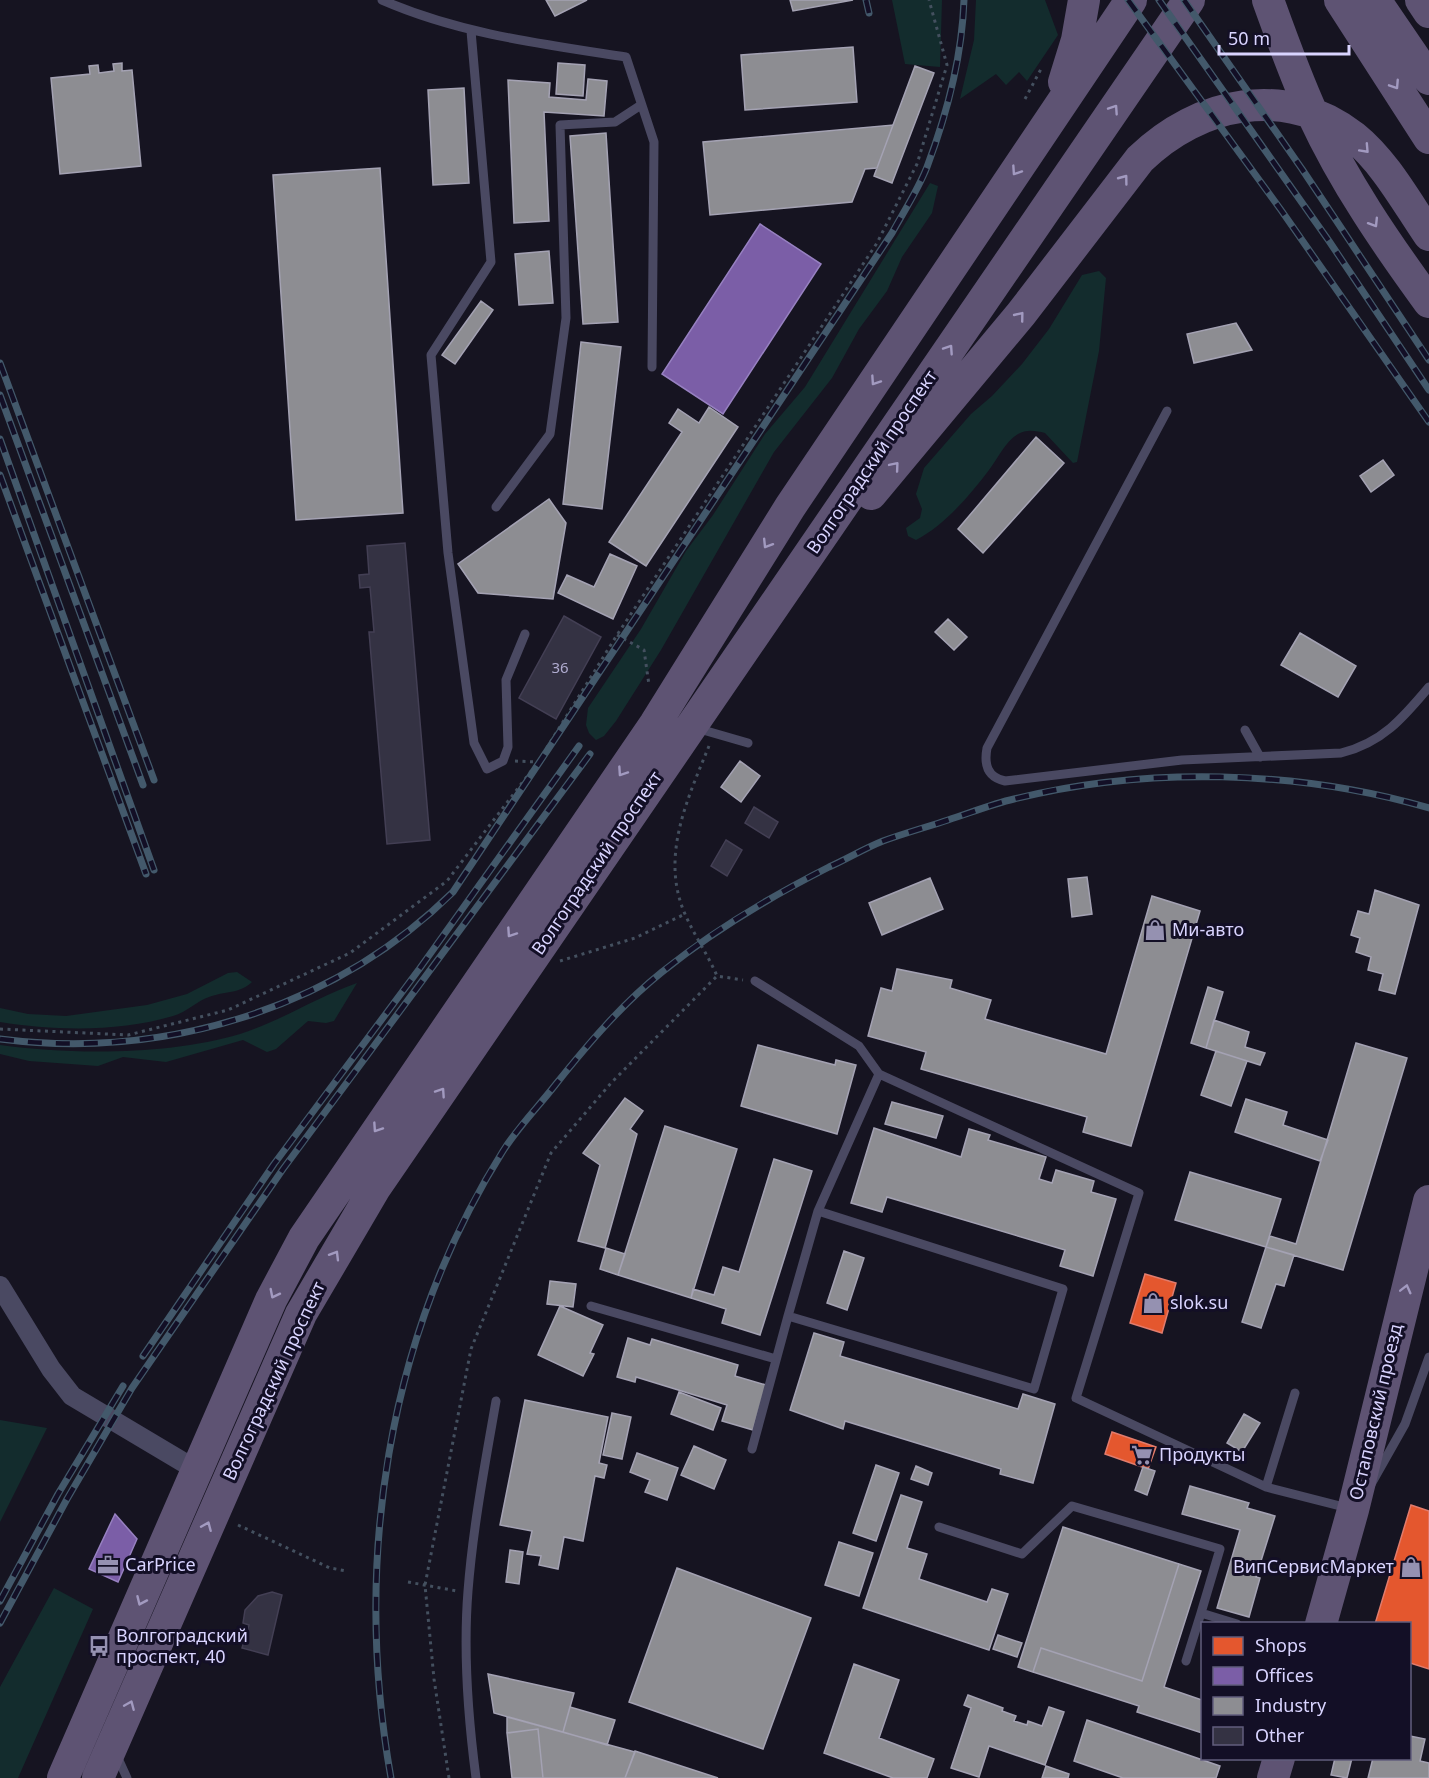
<svg xmlns="http://www.w3.org/2000/svg" width="1429" height="1778" font-family="'Noto Sans',sans-serif">
<style>
.green{fill:#132c2d}
.shops{fill:#e4572e;stroke:#e17c6d;stroke-width:1.5}
.offices{fill:#7b5ea7;stroke:#9781c1;stroke-width:1.5}
.industry{fill:#8d8d92;stroke:#a4a2b3;stroke-width:1.5}
.building{fill:#343243;stroke:#433f54;stroke-width:1.5}
.lines{fill:none;stroke-linecap:round;stroke-linejoin:round}
.path{stroke:#44505f;stroke-width:3;stroke-dasharray:3 4.5;stroke-linecap:butt}
.lane{stroke:#4a4962;stroke-width:9}
.street{stroke:#4a4962;stroke-width:20}
.primary{stroke:#5e5373;stroke-width:32}
.rail-casing{stroke:#43596b;stroke-width:7}
.rail{stroke:#130f26;stroke-width:4.5;stroke-dasharray:14;stroke-linecap:butt}
.oneway{stroke:#a29ac0}
.labels{text-anchor:middle;stroke-width:6;stroke-linejoin:round;paint-order:stroke}
.number-label{font-size:15px;fill:#b0acd0}
.street-label{font-size:18px;fill:#d9d4ff;stroke:#130f26}
.poi-label{font-size:18px;fill:#d9d4ff;stroke:#130f26;text-anchor:start}
</style>
<rect width="100%" height="100%" fill="#161421"/>
<!-- green -->
<path class="green" d="M892,0H942L940,67L905,64Z
M976,0H1045L1058,35L1027,81L1019,72L1006,85L996,74L960,99L974,40Z
M930,183L938,186L932,213L902,257L887,291L859,329L832,378L774,452L661,650L616,721L604,736L596,740L589,733L586,725L588,708L641,629L686,551L713,515L765,434L805,387Z
M1099,271L1106,278L1099,351L1077,462L1073,463L1045,433C1036,431 1027,429 1018,434C1005,442 998,458 989,470C970,495 945,525 916,540L908,536L906,528L920,518L922,509L916,494L924,468L971,414L992,396L1022,364L1049,329L1082,275Z
M237,972L252,982C240,994 224,991 209,997C197,1001 187,1012 173,1016C119,1032 56,1031 0,1022V1008L28,1014L66,1016L147,1005L187,994L228,973Z
M357,983L334,1021L326,1023L308,1021L276,1049L267,1052L243,1040L166,1062L123,1057L98,1066L29,1061L0,1054V1045C72,1055 170,1055 240,1034C281,1021 317,997 357,983Z
M0,1420L47,1428L0,1522Z
M54,1588L93,1609L18,1778H0V1687Z"/>
<!-- shops -->
<path class="shops" d="M1145,1274L1176,1283L1162,1333L1130,1323Z
M1112,1432L1156,1447L1148,1469L1105,1454Z
M1411,1505L1429,1511V1669L1410,1663V1624H1375Z"/>
<!-- offices -->
<path class="offices" d="M760,224L821,264L723,414L662,374Z
M115,1514L137,1539L118,1582L89,1569Z"/>
<!-- industry -->
<path class="industry" d="M546,0H587L555,16Z
M790,0H853L793,11Z
M853,47L857,102L745,110L741,55Z
M122,63V71L132,70L141,166L60,174L51,78L90,74L89,66L98,65L99,73L114,71L113,64Z
M558,63L585,65L583,96L556,94Z
M915,66L934,73L892,183L874,176Z
M588,79L607,81L604,116L544,112L549,221L514,223L508,80L550,83L549,97L586,100Z
M464,88L469,183L433,185L428,90Z
M893,125L877,168L865,169L852,202L710,215L703,142Z
M606,133L618,322L583,324L570,136Z
M380,168L403,513L296,520L273,175Z
M549,251L553,303L519,305L515,254Z
M481,301L493,310L455,364L442,355Z
M1236,323L1252,350L1194,363L1187,334Z
M581,342L621,347L602,509L563,504Z
M709,407L738,427L646,566L609,542L682,432L669,423L678,409L699,423Z
M1036,437L1064,463L983,553L958,529Z
M1383,460L1394,475L1371,492L1360,476Z
M549,499L566,523L553,599L478,593L458,564Z
M610,554L637,566L613,619L558,593L567,575L594,587Z
M948,619L967,637L954,650L935,632Z
M1300,633L1356,666L1338,697L1281,665Z
M740,761L760,776L741,802L721,787Z
M1087,877L1092,914L1072,917L1068,879Z
M930,878L943,909L882,935L869,903Z
M1375,890L1419,905L1395,994L1379,990L1383,974L1368,970L1371,957L1356,952L1360,938L1351,935L1358,911L1369,914Z
M1152,896L1200,911L1131,1146L1083,1132L1087,1117L921,1069L926,1052L868,1036L881,988L892,991L897,969L952,980L950,988L991,1000L985,1019L1106,1054Z
M1208,987L1223,992L1206,1048L1191,1043Z
M1214,1020L1249,1032L1245,1047L1265,1053L1260,1065L1206,1048Z
M1356,1043L1407,1058L1343,1270L1266,1247L1270,1236L1296,1244Z
M758,1045L835,1065L836,1060L856,1065L837,1134L741,1106Z
M1216,1051L1247,1061L1231,1106L1201,1095Z
M625,1098L643,1111L630,1129L637,1134L605,1248L578,1241L600,1165L583,1153Z
M1246,1099L1287,1112L1283,1125L1328,1140L1320,1161L1235,1132Z
M892,1102L943,1116L936,1138L885,1124Z
M665,1126L737,1149L691,1298L618,1275Z
M874,1128L961,1157L969,1129L990,1135L988,1140L1046,1157L1039,1179L1052,1183L1056,1170L1094,1181L1091,1192L1116,1199L1093,1276L1060,1266L1065,1250L887,1197L882,1212L851,1203Z
M774,1159L812,1171L760,1335L722,1323L726,1309L691,1298L693,1289L714,1295L723,1267L739,1272Z
M1190,1172L1281,1199L1266,1247L1175,1220Z
M1266,1247L1294,1255L1284,1286L1276,1284L1261,1328L1242,1322Z
M606,1248L625,1254L618,1275L600,1269Z
M844,1251L864,1258L847,1310L827,1303Z
M550,1281L576,1284L573,1307L547,1304Z
M560,1306L603,1325L590,1353L594,1354L583,1376L538,1355Z
M814,1333L844,1342L840,1356L1018,1409L1023,1394L1055,1404L1033,1483L1000,1474L1001,1469L845,1421L843,1429L790,1410Z
M628,1338L650,1345L652,1339L738,1365L735,1376L766,1385L753,1430L722,1421L727,1405L636,1377L635,1382L617,1377Z
M679,1392L721,1408L713,1430L671,1414Z
M525,1400L608,1417L599,1463L607,1465L604,1478L595,1476L583,1541L564,1537L558,1569L539,1565L541,1556L527,1554L532,1531L500,1525Z
M612,1413L631,1417L622,1459L603,1455Z
M1244,1414L1260,1423L1242,1452L1227,1443Z
M694,1446L726,1460L714,1489L681,1475Z
M637,1453L678,1468L667,1500L645,1492L650,1480L630,1472Z
M876,1465L899,1473L876,1541L853,1533Z
M916,1466L932,1473L928,1485L911,1479Z
M1143,1467L1155,1471L1147,1495L1135,1490Z
M1190,1486L1249,1503L1247,1508L1275,1516L1256,1577L1260,1578L1249,1617L1217,1608L1240,1530L1182,1514Z
M901,1495L922,1502L907,1548L927,1554L919,1579L987,1602L992,1589L1008,1594L989,1650L863,1608Z
M1063,1527L1179,1564L1142,1681L1041,1648L1033,1672L1018,1667Z
M839,1542L873,1553L859,1596L825,1585Z
M510,1550L523,1552L519,1584L506,1582Z
M1179,1564L1201,1571L1164,1687L1202,1700V1733L1137,1712L1139,1706L1033,1672L1041,1648L1142,1681Z
M677,1568L811,1618L763,1749L629,1702Z
M998,1635L1022,1643L1017,1657L993,1649Z
M854,1664L899,1680L879,1738L934,1759L927,1778H893L824,1753Z
M488,1674L574,1693L563,1732L494,1713Z
M968,1695L1003,1708L1002,1711L1016,1716L1014,1721L1027,1725L1028,1721L1042,1726L1049,1707L1064,1712L1045,1765L989,1746L979,1777L951,1768L971,1708L964,1705Z
M570,1707L615,1720L607,1745L563,1732Z
M507,1717L635,1752L625,1778H543L538,1729L507,1733Z
M1087,1720L1220,1766L1216,1778H1123L1074,1761Z
M538,1729L543,1778H512L507,1733Z
M1410,1736L1425,1739L1420,1761L1429,1763V1778H1368L1373,1758H1410Z
M635,1751L718,1778H625Z
M1335,1758H1352L1347,1778L1331,1775Z
M1046,1766L1069,1774L1068,1778H1042Z"/>
<!-- building -->
<path class="building" d="M405,543L430,840L387,844L369,632H374L370,587L360,588L359,575L369,574L367,546Z
M564,616L601,637L556,719L519,698Z
M754,807L778,822L769,838L745,823Z
M726,840L742,850L727,876L711,866Z
M272,1592L282,1595L268,1655L242,1648L249,1625L243,1623L245,1610L258,1596Z"/>
<g class="lines">
<!-- path -->
<path class="path" d="M1025,99L1041,69
M617,635L644,650L649,685
M709,746C687,800 660,857 685,914C694,935 708,955 717,976
M515,761L538,762
M560,961L635,938L685,914
M0,1029L128,1035L228,1010L350,953L447,881L538,762L617,635L877,243L917,164L947,65L929,0
M238,1525L330,1568L347,1571
M408,1582L457,1591
M449,1778L434,1679L425,1585L471,1349L551,1153L611,1083L717,976L743,980"/>
<!-- lane -->
<path class="lane" d="M382,0C460,34 542,44 626,57L654,142L652,367
M471,31L491,262L431,355L448,553L474,743L487,769L503,761L508,747L506,680L525,634
M1167,411L987,748C984,764 987,777 1005,781L1182,760L1341,753C1382,743 1403,718 1429,687
M496,507L550,434L566,318L560,125L615,122L641,105
M696,728L748,743
M1245,730L1260,757
M755,981L859,1046L879,1074L1139,1193L1076,1398L1266,1487L1348,1508
M818,1211L1063,1289L1034,1389L788,1316Z
M818,1211L879,1074
M591,1306L776,1359
M752,1449L788,1316
M1370,1486L1405,1424L1429,1357
M1266,1487L1295,1393
M939,1527L1022,1554L1072,1506L1220,1549L1201,1613L1237,1624
M1186,1661L1201,1613
M117,1756L127,1778
M476,1778C468,1717 463,1653 468,1591C473,1527 485,1464 496,1401"/>
<!-- street -->
<path class="street" d="M0,1286L51,1369L72,1396L198,1471"/>
<!-- primary -->
<path class="primary" d="M1268,0C1282,39 1296,78 1313,115C1344,182 1386,243 1429,302
M1340,0L1429,138
M1375,0L1429,79
M1421,0L1429,12
M1064,82L1077,40L1084,0
M871,494L1021,314L1140,159C1199,102 1285,83 1354,137C1385,162 1407,203 1429,235
M1321,1624L1353,1510L1429,1201
M63,1778L271,1300L304,1238L655,724L790,507L1131,0
M98,1778L301,1314L375,1188L1189,0
M1273,1778L1279,1758"/>
<defs>
<path id="rail" d="M866,0L869,13
M1128,0L1281,210L1429,422
M1159,0L1329,241L1429,390
M1184,0L1302,169L1429,360
M0,363L154,780
M0,395L143,785
M0,439L154,870
M0,475L146,874
M0,1039C164,1060 334,1009 453,892L892,233C904,211 918,190 927,167C947,114 962,57 964,0
M143,1356L274,1164L420,968L579,746
M0,1601L58,1494L123,1386
M0,1623L67,1499L132,1388L283,1169L590,754
M391,1778C353,1564 386,1337 503,1151C518,1127 539,1106 556,1084C588,1044 622,1004 662,972C714,930 770,897 829,867C847,859 865,848 883,841C905,833 927,827 948,820C970,813 992,804 1014,799C1146,766 1299,770 1429,808"/>
</defs>
<!-- rail casing -->
<use href="#rail" class="rail-casing"/>
<!-- rail -->
<use href="#rail" class="rail"/>
</g>
<!-- one-way arrows -->
<defs><path id="oneway-chevron" d="M-2-3.5L2.5 0L-2 3.5" fill="none" stroke-width="1.6" stroke-linecap="round" stroke-linejoin="round" transform="scale(1.5)"/></defs>
<g class="oneway">
<use href="#oneway-chevron" transform="translate(1395 85) rotate(57)"/>
<use href="#oneway-chevron" transform="translate(1114 109) rotate(-56)"/>
<use href="#oneway-chevron" transform="translate(1365 149) rotate(47)"/>
<use href="#oneway-chevron" transform="translate(1016 171) rotate(124)"/>
<use href="#oneway-chevron" transform="translate(1124 179) rotate(-53)"/>
<use href="#oneway-chevron" transform="translate(1374 223) rotate(58)"/>
<use href="#oneway-chevron" transform="translate(1020 316) rotate(-51)"/>
<use href="#oneway-chevron" transform="translate(949 349) rotate(-56)"/>
<use href="#oneway-chevron" transform="translate(875 381) rotate(124)"/>
<use href="#oneway-chevron" transform="translate(895 466) rotate(-50)"/>
<use href="#oneway-chevron" transform="translate(767 544) rotate(122)"/>
<use href="#oneway-chevron" transform="translate(622 772) rotate(124)"/>
<use href="#oneway-chevron" transform="translate(511 933) rotate(124)"/>
<use href="#oneway-chevron" transform="translate(441 1092) rotate(-56)"/>
<use href="#oneway-chevron" transform="translate(377 1128) rotate(124)"/>
<use href="#oneway-chevron" transform="translate(335 1255) rotate(-59)"/>
<use href="#oneway-chevron" transform="translate(1406 1289) rotate(-76)"/>
<use href="#oneway-chevron" transform="translate(274 1294) rotate(117)"/>
<use href="#oneway-chevron" transform="translate(207 1526) rotate(-67)"/>
<use href="#oneway-chevron" transform="translate(141 1601) rotate(114)"/>
<use href="#oneway-chevron" transform="translate(130 1705) rotate(-67)"/>
</g>
<!-- icons -->
<defs>
<symbol id="shop-bare" viewBox="-9 -9 18 18"><path d="M-5-2.5h2.3a2.7 3.5 0 0 1 5.4 0H5L5.5 6h-11ZM-1.5-2.5h3a1.5 2.3 0 0 0-3 0Z" fill="#9591b1" stroke="#130f26" stroke-width="2.5" paint-order="stroke"/></symbol>
<symbol id="supermarket-bare" viewBox="-9 -9 18 18"><path d="M-6-5.5h2.5l.6 2H6L4.5 2H-2.5L-4.4-4H-6ZM-1.5 3.2a1.3 1.3 0 1 0 .1 0ZM3 3.2a1.3 1.3 0 1 0 .1 0Z" fill="#9591b1" stroke="#130f26" stroke-width="2.5" paint-order="stroke"/></symbol>
<symbol id="office-bare" viewBox="-9 -9 18 18"><path d="M-6-3h4V-5.5h4V-3h4V5H-6ZM-1-4.5V-3h2v-1.5ZM-6 0V1H6V0Z" fill="#9591b1" stroke="#130f26" stroke-width="2.5" paint-order="stroke"/></symbol>
<symbol id="bus-bare" viewBox="-9 -9 18 18"><path d="M-5-6H5V4H4V6H2V4H-2V6H-4V4H-5ZM-3.5-4V0h7V-4ZM-3.5 1.2v1.5H-2V1.2ZM2 1.2v1.5H3.5V1.2Z" fill="#9591b1" stroke="#130f26" stroke-width="2.5" paint-order="stroke"/></symbol>
</defs>
<g fill-rule="evenodd">
<use href="#shop-bare" x="1140" y="915" width="30" height="30"/>
<use href="#shop-bare" x="1138" y="1288" width="30" height="30"/>
<use href="#supermarket-bare" x="1127" y="1440" width="30" height="30"/>
<use href="#office-bare" x="93" y="1550" width="30" height="30"/>
<use href="#shop-bare" x="1396" y="1552" width="30" height="30"/>
<use href="#bus-bare" x="84" y="1631" width="30" height="30"/>
</g>
<g class="labels">
<!-- number labels -->
<g class="number-label">
<text x="560" y="673">36</text>
</g>
<!-- street labels -->
<g class="street-label">
<text transform="translate(872 462) rotate(-56)" y="6">Волгоградский проспект</text>
<text transform="translate(597 863) rotate(-56)" y="6">Волгоградский проспект</text>
<text transform="translate(274 1381) rotate(-65)" y="6">Волгоградский проспект</text>
<text transform="translate(1376 1412) rotate(-77)" y="6">Остаповский проезд</text>
</g>
<!-- poi labels -->
<g class="poi-label">
<text x="1172" y="936">Ми-авто</text>
<text x="1170" y="1309">slok.su</text>
<text x="1159" y="1461">Продукты</text>
<text x="125" y="1571">CarPrice</text>
<text x="1394" y="1573" text-anchor="end">ВипСервисМаркет</text>
<text x="116" y="1642">Волгоградский<tspan x="116" dy="21">проспект, 40</tspan></text>
</g>
</g>
<!-- legend -->
<rect x="1201" y="1622" width="210" height="138" fill="#130f26" stroke="#625e7d" stroke-width="1.5"/>
<rect x="1213" y="1637" width="30" height="18" fill="#e4572e" stroke="#625e7d" stroke-width="1.5"/>
<text x="1255" y="1652" font-size="18" fill="#d9d4ff">Shops</text>
<rect x="1213" y="1667" width="30" height="18" fill="#7b5ea7" stroke="#625e7d" stroke-width="1.5"/>
<text x="1255" y="1682" font-size="18" fill="#d9d4ff">Offices</text>
<rect x="1213" y="1697" width="30" height="18" fill="#8d8d92" stroke="#625e7d" stroke-width="1.5"/>
<text x="1255" y="1712" font-size="18" fill="#d9d4ff">Industry</text>
<rect x="1213" y="1727" width="30" height="18" fill="#343243" stroke="#625e7d" stroke-width="1.5"/>
<text x="1255" y="1742" font-size="18" fill="#d9d4ff">Other</text>
<!-- scale -->
<path d="M1219 45v9h130v-9" fill="none" stroke="#d9d4ff" stroke-width="3"/>
<text x="1228" y="45" font-size="18" fill="#d9d4ff" stroke="#130f26" stroke-width="4.5" paint-order="stroke">50 m</text>
</svg>
